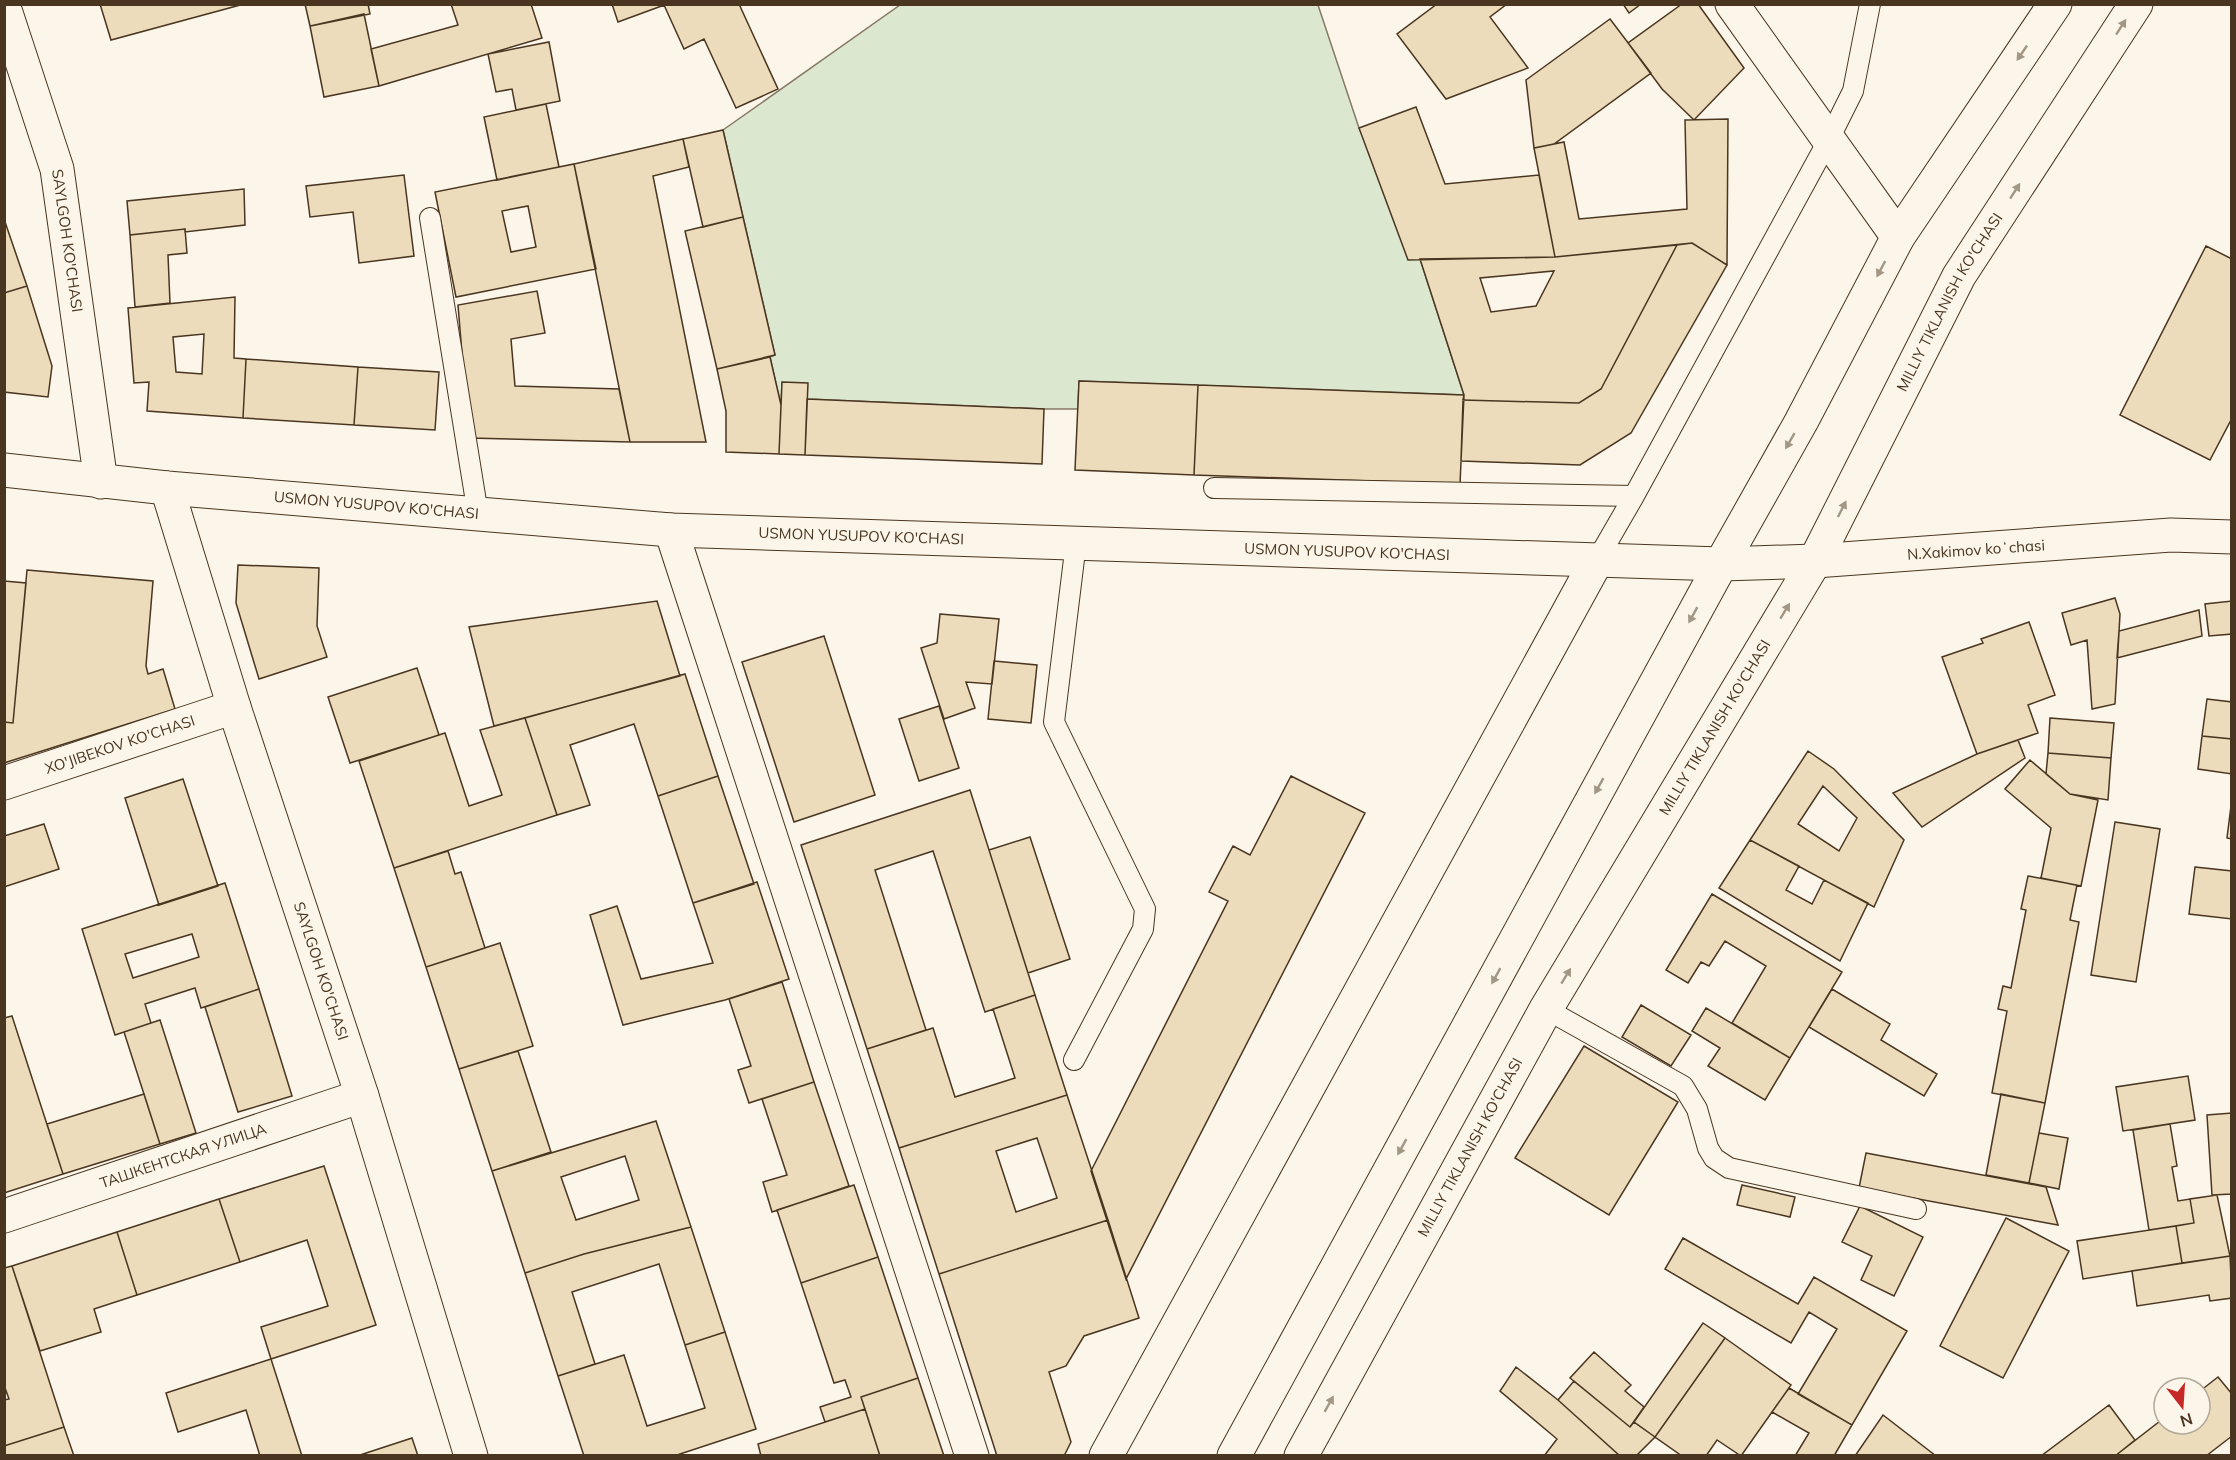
<svg xmlns="http://www.w3.org/2000/svg" width="2236" height="1460" font-family="Mulish,sans-serif">
<style>
.green{fill:#dce7d0;stroke:#887966;stroke-width:1.5}
.building{fill:#ecdcbc;stroke:#4a3520;stroke-width:1.5;fill-rule:evenodd}
.lines{fill:none;stroke-linecap:round;stroke-linejoin:round}
.service-casing{stroke:#4a3520;stroke-width:22}
.minor-casing{stroke:#4a3520;stroke-width:35}
.secondary-casing{stroke:#4a3520;stroke-width:35}
.service{stroke:#fbf6e9;stroke-width:20}
.minor{stroke:#fbf6e9;stroke-width:33}
.secondary{stroke:#fbf6e9;stroke-width:33}
.oneway{fill:#a29684}
.labels{text-anchor:middle;stroke-width:4.5;stroke-linejoin:round;paint-order:stroke}
.street-label{font-size:15px;fill:#4a3520;stroke:#fbf6e9}
</style>
<rect width="100%" height="100%" fill="#fbf6e9"/>
<!-- green -->
<path class="green" d="M900,5H1318L1359,128L1420,259L1464,395L1079,381L1078,409H1044L807,399L782,383L781,405L770,357L775,355L723,130Z"/>
<!-- building -->
<path class="building" d="M100,4H244L111,40Z
M305,4H368L370,14L310,26Z
M451,4H531L542,38L379,86L371,49L458,25Z
M612,4H667L618,22Z
M667,4H739L778,89L736,108L704,39L684,49L664,5Z
M1437,4H1507L1490,17L1528,68L1446,99L1397,34Z
M1623,4H1641L1629,13Z
M1682,4H1698L1744,68L1694,120L1662,89L1628,43Z
M364,14L379,86L324,97L310,26Z
M1610,19L1651,73L1554,144L1534,148L1526,80Z
M549,42L560,101L516,110L512,89L496,92L488,54Z
M546,104L559,167L497,180L484,117Z
M1416,107L1445,184L1539,175L1555,257L1408,260L1359,128Z
M1728,119L1727,265L1692,243L1555,257L1534,148L1564,142L1579,219L1687,209L1685,120Z
M723,130L743,217L703,227L683,139Z
M683,139L689,167L653,176L706,442H630L574,164Z
M574,164L596,269L456,297L435,192ZM528,206L536,247L511,252L502,211Z
M404,175L414,256L359,263L353,212L310,217L306,186Z
M244,189L245,225L185,232V229L130,235L127,201Z
M743,217L775,355L717,369L685,231Z
M4,219L27,286L4,293Z
M185,229L187,253L168,255L170,303L135,307L130,235Z
M1692,243L1727,265L1631,433L1580,465L1461,461L1463,400L1579,403L1601,389L1677,245Z
M1677,245L1601,389L1579,403L1463,400L1464,395L1420,259L1555,257ZM1554,271L1536,306L1491,312L1480,278Z
M2206,246L2232,259V418L2210,460L2120,415Z
M27,286L52,366L48,397L4,392V293Z
M537,291L545,333L511,339L515,386L619,389L630,442L469,438L458,305Z
M235,297L234,358L246,359L243,418L147,411L149,382L134,383L128,308ZM204,334L202,374L176,372L173,337Z
M770,357L781,405L779,454L726,452V411L717,369Z
M246,359L358,367L354,425L243,418Z
M358,367L439,372L435,430L354,425Z
M1079,381L1198,385L1194,475L1075,470Z
M782,382L808,383L805,455L779,454Z
M1198,385L1464,395L1460,484L1194,475Z
M807,399L1044,409L1042,464L805,455Z
M238,565L319,568L317,626L327,657L259,679L236,603Z
M27,570L153,581L146,666L148,674L163,669L175,709L4,763V722L13,723Z
M4,581L26,583L13,723L4,722Z
M2115,598L2120,614L2115,704L2092,709L2087,640L2071,645L2062,613Z
M657,601L680,676L494,726L469,627Z
M2232,601V634L2209,636L2205,604Z
M2199,610L2202,636L2117,658L2119,631Z
M940,614L999,619L992,684L966,682L975,708L944,719L921,648L937,643Z
M2029,622L2055,695L2028,705L2038,733L1977,754L1942,657L1983,643L1981,639Z
M824,636L875,795L794,822L742,662Z
M994,661L1037,665L1031,723L988,719Z
M417,668L439,735L350,763L328,697Z
M685,674L718,776L658,796L634,724L570,745L590,805L557,815L525,718Z
M2207,699L2232,702V739L2202,736Z
M939,706L959,768L919,781L899,719Z
M525,718L557,815L394,868L359,761L445,733L469,806L502,795L480,730Z
M2050,718L2114,723L2111,758L2048,753Z
M2202,736L2232,739V774L2198,769Z
M2018,740L2025,758L1922,827L1893,793L1977,754Z
M1808,751L1834,769L1904,840L1874,907L1750,840ZM1823,786L1857,818L1839,851L1798,824Z
M2048,753L2111,758L2108,800L2070,794L2046,774Z
M2030,760L2070,794L2098,800L2081,886L2041,878L2051,828L2005,789Z
M718,776L754,884L693,903L658,796Z
M1291,776L1365,813L1126,1279L1091,1171L1228,901L1209,892L1233,846L1250,855Z
M183,779L218,886L159,905L125,798Z
M970,790L1035,995L985,1012L933,851L875,870L926,1030L867,1049L801,845Z
M2232,798V839L2227,838Z
M2115,822L2160,829L2136,982L2091,975Z
M44,824L59,869L4,887V836Z
M1030,837L1070,959L1028,973L989,850Z
M1750,840L1799,866L1786,890L1812,904L1824,880L1868,903L1840,961L1719,888Z
M448,851L455,874L461,872L485,948L426,967L394,868Z
M2195,867L2232,871V919L2189,914Z
M2028,876L2077,885L2070,920L2079,922L2045,1103L1992,1093L2007,1011L1998,1009L2003,986L2011,988L2026,910L2021,909Z
M757,882L789,979L725,1000L623,1025L590,915L617,906L641,979L713,963L693,903Z
M225,883L259,989L201,1008L195,988L145,1004L151,1023L115,1035L82,929ZM192,934L199,957L133,978L125,954Z
M1712,894L1842,972L1790,1058L1732,1023L1766,966L1725,941L1709,966L1701,962L1688,983L1666,970Z
M500,943L533,1046L459,1069L426,967Z
M782,982L814,1082L749,1103L738,1070L751,1066L729,999Z
M259,989L292,1096L238,1112L205,1007Z
M1832,989L1890,1024L1881,1040L1937,1074L1924,1096L1809,1027Z
M1035,995L1067,1095L899,1148L867,1049L933,1028L955,1097L1015,1078L993,1009Z
M1641,1005L1691,1035L1671,1066L1622,1037Z
M1706,1008L1790,1058L1765,1100L1708,1066L1720,1048L1692,1031Z
M12,1016L63,1174L4,1193V1018Z
M160,1020L196,1133L160,1144L124,1032Z
M1584,1046L1678,1102L1609,1215L1515,1158Z
M518,1051L551,1152L492,1171L459,1069Z
M2188,1076L2195,1120L2123,1131L2116,1087Z
M814,1082L849,1186L772,1212L763,1182L787,1175L762,1099Z
M144,1094L160,1144L63,1174L47,1124Z
M2001,1094L2045,1103L2029,1183L1986,1175Z
M1067,1095L1108,1220L939,1274L899,1148ZM1037,1138L1057,1198L1016,1212L996,1151Z
M2232,1113V1194L2212,1195L2207,1115Z
M656,1121L691,1227L584,1254L525,1273L492,1171ZM625,1156L639,1200L576,1220L561,1177Z
M2170,1124L2177,1166L2172,1167L2178,1201L2190,1199L2194,1223L2149,1230L2133,1130Z
M2039,1133L2068,1138L2059,1189L2029,1183Z
M1866,1153L2046,1187L2058,1225L1859,1188Z
M324,1166L376,1325L271,1359L261,1327L328,1306L307,1240L240,1262L219,1199Z
M854,1185L878,1257L801,1283L777,1210Z
M1742,1185L1795,1197L1790,1217L1737,1205Z
M2217,1195L2230,1256L2182,1263L2176,1226L2194,1223L2190,1199Z
M219,1199L240,1262L137,1295L117,1232Z
M1860,1206L1923,1237L1894,1296L1861,1280L1872,1256L1842,1242Z
M2006,1218L2069,1251L2003,1378L1940,1346Z
M1108,1220L1139,1318L1084,1336L1066,1366L1049,1372L1071,1442L1064,1456H997L939,1274Z
M2176,1226L2182,1263L2083,1279L2077,1241Z
M691,1227L725,1332L685,1345L659,1264L572,1292L595,1364L558,1376L525,1273L584,1254Z
M117,1232L137,1295L94,1309L101,1332L40,1351L12,1266Z
M1683,1238L1798,1304L1814,1277L1907,1331L1852,1425L1798,1394L1837,1329L1809,1312L1791,1343L1665,1269Z
M2230,1256L2232,1298L2210,1301L2209,1295L2137,1306L2132,1271Z
M878,1257L918,1378L861,1397L865,1409L825,1422L820,1407L851,1397L845,1380L834,1383L801,1283Z
M12,1266L64,1427L4,1446V1400L9,1399L4,1385V1268Z
M1703,1323L1725,1338L1655,1437L1634,1422Z
M725,1332L756,1429L674,1456H584L558,1376L624,1355L647,1426L705,1408L685,1345Z
M1725,1338L1791,1385L1741,1456L1717,1440L1706,1456H1682L1655,1437Z
M1594,1352L1631,1385L1625,1391L1644,1407L1630,1427L1570,1378Z
M271,1359L302,1456H260L246,1410L178,1432L166,1393Z
M1516,1367L1558,1400L1620,1456H1544L1557,1439L1500,1391Z
M2218,1377L2232,1394V1436L2206,1456H2115L2164,1418V1424H2200V1391Z
M918,1378L944,1456H880L861,1397Z
M1574,1381L1630,1427L1634,1422L1655,1437L1636,1456H1620L1558,1400Z
M1789,1388L1852,1425L1834,1456H1795L1809,1433L1772,1412Z
M2109,1405L2135,1440L2115,1456H2041Z
M865,1409L880,1456H761L758,1444Z
M1883,1415L1936,1456H1855Z
M64,1427L74,1456H4V1446Z
M412,1438L418,1456H357Z"/>
<g class="lines">
<defs>
<path id="service" d="M430,218L478,514
M1214,488L1634,496
M1597,560L1634,496L1829,139L1853,91L1870,4
M1546,1009L1683,1086L1697,1109L1708,1148L1714,1158L1729,1168L1916,1209
M1074,1060L1143,929L1145,909L1054,722L1076,543"/>
<g id="minor">
<path d="M1732,4L1898,237"/>
<path id="s1" d="M4,7L57,169L101,482"/>
<path id="s2" d="M167,488L234,707L362,1096L471,1456"/>
<path d="M671,530L972,1456"/>
<path id="s3" d="M4,783L234,707"/>
<path id="s4" d="M4,1216L362,1096"/>
<path d="M1106,1456L1597,560"/>
</g>
<g id="secondary">
<path id="s5" d="M4,470L167,488L671,530L1721,564L1815,561L2171,535L2232,537"/>
<path d="M1234,1456L1721,564L1801,422L1898,237L2055,4"/>
<path id="s6" d="M1301,1456L1546,1009L1815,561L1959,276L2136,4"/>
</g>
</defs>
<!-- service casing -->
<use href="#service" class="service-casing"/>
<!-- minor casing -->
<use href="#minor" class="minor-casing"/>
<!-- secondary casing -->
<use href="#secondary" class="secondary-casing"/>
<!-- service -->
<use href="#service" class="service"/>
<!-- minor -->
<use href="#minor" class="minor"/>
<!-- secondary -->
<use href="#secondary" class="secondary"/>
</g>
<!-- one-way arrows -->
<defs><path id="oneway-solid" d="M-6-.8H1V-3.2L6.5 0L1 3.2V.8H-6Z" transform="scale(1.5)"/></defs>
<g class="oneway">
<use href="#oneway-solid" transform="translate(2121 27) rotate(-57)"/>
<use href="#oneway-solid" transform="translate(2022 53) rotate(124)"/>
<use href="#oneway-solid" transform="translate(2015 191) rotate(-57)"/>
<use href="#oneway-solid" transform="translate(1881 269) rotate(118)"/>
<use href="#oneway-solid" transform="translate(1790 441) rotate(120)"/>
<use href="#oneway-solid" transform="translate(1842 509) rotate(-63)"/>
<use href="#oneway-solid" transform="translate(1785 611) rotate(-59)"/>
<use href="#oneway-solid" transform="translate(1693 615) rotate(119)"/>
<use href="#oneway-solid" transform="translate(1599 786) rotate(119)"/>
<use href="#oneway-solid" transform="translate(1496 976) rotate(119)"/>
<use href="#oneway-solid" transform="translate(1566 976) rotate(-59)"/>
<use href="#oneway-solid" transform="translate(1402 1147) rotate(119)"/>
<use href="#oneway-solid" transform="translate(1329 1404) rotate(-61)"/>
</g>
<g class="labels">
<!-- street labels -->
<g class="street-label">
<text dy="5" stroke="none"><textPath href="#s1" startOffset="243">SAYLGOH KO'CHASI</textPath></text>
<text dy="5" stroke="none"><textPath href="#s6" startOffset="1324">MILLIY TIKLANISH KO'CHASI</textPath></text>
<text dy="5" stroke="none"><textPath href="#s5" startOffset="374">USMON YUSUPOV KO'CHASI</textPath></text>
<text dy="5" stroke="none"><textPath href="#s5" startOffset="860">USMON YUSUPOV KO'CHASI</textPath></text>
<text transform="translate(1976 550) rotate(-4)" y="5">N.Xakimov koʻchasi</text>
<text dy="5" stroke="none"><textPath href="#s5" startOffset="1346">USMON YUSUPOV KO'CHASI</textPath></text>
<text dy="5" stroke="none"><textPath href="#s6" startOffset="838">MILLIY TIKLANISH KO'CHASI</textPath></text>
<text dy="5" stroke="none"><textPath href="#s3" startOffset="122">XO'JIBEKOV KO'CHASI</textPath></text>
<text dy="5" stroke="none"><textPath href="#s2" startOffset="507">SAYLGOH KO'CHASI</textPath></text>
<text dy="5" stroke="none"><textPath href="#s6" startOffset="352">MILLIY TIKLANISH KO'CHASI</textPath></text>
<text dy="5" stroke="none"><textPath href="#s4" startOffset="189">ТАШКЕНТСКАЯ УЛИЦА</textPath></text>
</g>
</g>
<!-- border -->
<rect width="2236" height="1460" fill="none" stroke="#4a3520" stroke-width="12"/>
<!-- north arrow -->
<g transform="translate(2182 1406) rotate(163)"><circle r="28" fill="#fbf6e9" stroke="#b4a999" stroke-width="1.5"/>
<path d="M0-4.5L10 22L0 15L-10 22Z" fill="#c62828"/>
<text y="-9" font-size="16" font-weight="bold" text-anchor="middle" fill="#4a3520">N</text>
</g>
</svg>
